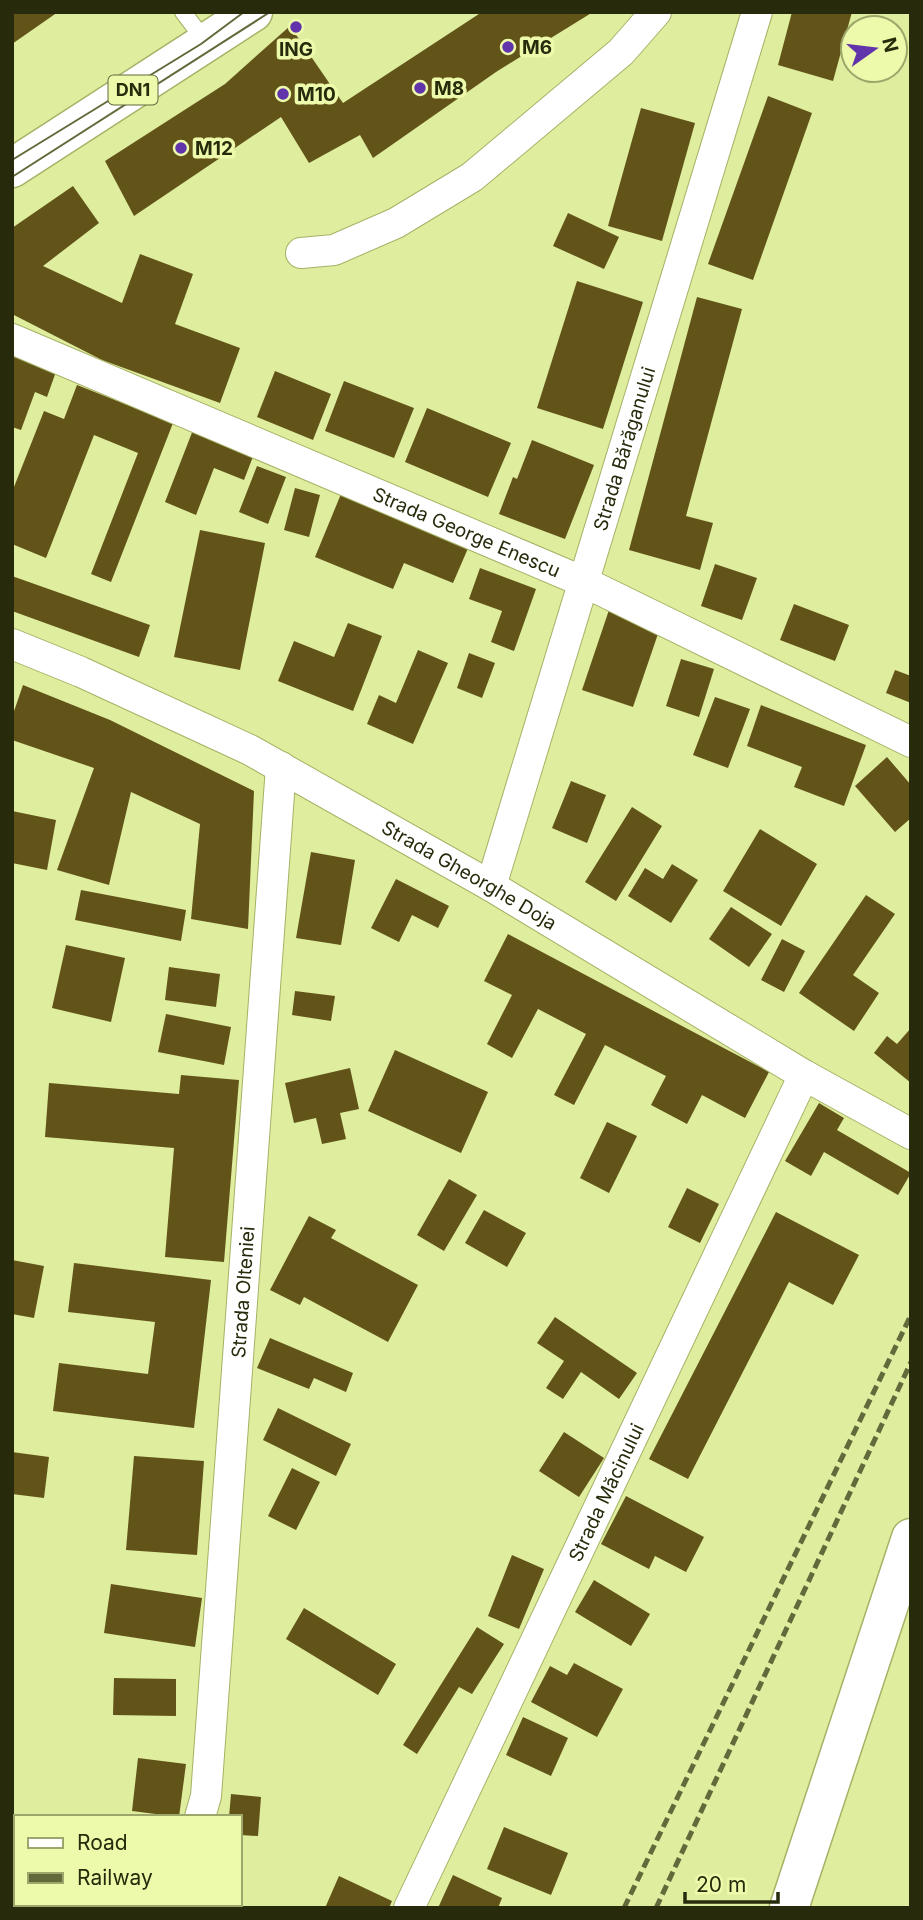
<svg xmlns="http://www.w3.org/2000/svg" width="923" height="1920" font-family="Inter,sans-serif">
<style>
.building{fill:#625419}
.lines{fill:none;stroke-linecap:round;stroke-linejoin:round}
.service-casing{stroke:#a6b266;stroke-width:18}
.minor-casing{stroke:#a6b266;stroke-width:32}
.secondary-casing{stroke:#a6b266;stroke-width:41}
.primary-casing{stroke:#a6b266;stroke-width:41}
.service{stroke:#fff;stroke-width:16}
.minor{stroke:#fff;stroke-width:30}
.secondary{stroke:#fff;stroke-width:38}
.primary{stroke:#fff;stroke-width:38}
.tram{stroke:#62693a;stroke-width:2}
.rail{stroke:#62693a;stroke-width:5;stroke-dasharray:10 5;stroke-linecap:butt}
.poi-dot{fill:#6234ab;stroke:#edfaab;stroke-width:2.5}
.labels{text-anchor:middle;stroke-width:7;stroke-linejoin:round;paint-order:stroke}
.shield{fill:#edfaab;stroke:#62693b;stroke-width:2}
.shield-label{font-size:18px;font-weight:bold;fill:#272b0b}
.poi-label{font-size:19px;font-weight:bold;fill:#272b0b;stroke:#edfaab;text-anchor:start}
.street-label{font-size:19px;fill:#272b0b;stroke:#edfaab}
</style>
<rect width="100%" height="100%" fill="#dfed9e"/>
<!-- building -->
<path class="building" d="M12,12H58L12,44Z
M482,12H593L496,72L373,158L360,135L309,163L281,117L134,216L105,161L225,84L290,26L343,103Z
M792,12H852L833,81L778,65Z
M768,96L812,113L753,280L708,264Z
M641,108L695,123L662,241L608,226Z
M73,186L99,223L43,266L122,303L140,254L193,274L175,324L240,348L220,403L102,360L12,314V228Z
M568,213L619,237L604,269L553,246Z
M577,281L643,302L603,429L537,408Z
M697,297L742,309L686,516L713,523L700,570L629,550Z
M12,350L58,366L47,397L35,392L21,430L12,427Z
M275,371L331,394L313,440L257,417Z
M344,381L414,408L394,458L325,431Z
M77,385L173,423L111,582L91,574L138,453L94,435L46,558L12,544V492L44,411L64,419Z
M427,408L511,443L488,497L405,462Z
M193,430L254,454L244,480L214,468L196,515L165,502Z
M532,440L594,465L565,539L499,514L513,477L517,479Z
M257,466L286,477L268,524L239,512Z
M295,488L320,495L309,537L284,530Z
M341,494L469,546L453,583L404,563L393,589L315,557Z
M200,530L265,543L240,670L174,657Z
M715,564L757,578L742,620L701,606Z
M480,568L536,589L514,651L491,642L502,611L469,599Z
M12,576L150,625L139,657L12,611Z
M794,604L849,625L835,661L780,640Z
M609,610L660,628L633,707L582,690Z
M348,623L382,636L353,711L278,681L294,641L334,657Z
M418,650L448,663L413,744L367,724L379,695L396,703Z
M469,653L495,663L482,698L457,688Z
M681,659L714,669L699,717L666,706Z
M895,670L911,676V703L886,693Z
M23,685L110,720L254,791L248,929L191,919L200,824L131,792L109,885L57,870L94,768L12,740V717Z
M715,697L750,709L728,768L693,755Z
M761,705L866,745L844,806L794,787L802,767L747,746Z
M887,757L911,785V818L895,832L855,786Z
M571,781L606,795L587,843L552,828Z
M632,807L662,826L616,901L585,882Z
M12,811L56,820L47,870L12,863Z
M760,829L817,864L781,926L723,891Z
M311,852L355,860L341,945L296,938Z
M672,864L698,880L671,923L628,896L645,868L663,879Z
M396,879L449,906L438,928L412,915L399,942L371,928Z
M81,890L186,910L181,941L75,920Z
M866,895L895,914L853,975L879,993L854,1031L799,993Z
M731,907L772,934L749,967L709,939Z
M508,934L769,1072L745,1118L702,1095L687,1124L651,1105L666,1076L605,1045L574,1105L554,1095L586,1034L538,1009L512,1058L487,1044L512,995L484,981Z
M782,939L805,951L784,992L761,980Z
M66,945L125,958L111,1022L52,1008Z
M169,967L220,974L216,1007L165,1000Z
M295,991L335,996L331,1021L292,1015Z
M166,1014L231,1027L224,1065L158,1052Z
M911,1028V1083L874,1053L887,1036L897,1044Z
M395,1050L488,1092L461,1153L368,1111Z
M350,1068L359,1109L340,1113L346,1139L322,1144L316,1118L294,1123L285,1083Z
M181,1075L239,1080L224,1262L165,1257L174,1148L45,1137L49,1083L179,1094Z
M819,1103L844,1118L837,1130L911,1173L898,1195L824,1152L811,1176L785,1161Z
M607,1122L637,1136L609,1193L580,1178Z
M449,1179L477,1195L444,1251L417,1235Z
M687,1188L719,1204L700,1243L668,1227Z
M484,1210L526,1233L507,1267L465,1243Z
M776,1212L859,1255L833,1305L789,1282L688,1479L649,1459Z
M309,1216L336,1230L331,1238L418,1285L388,1342L304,1297L300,1305L270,1290Z
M12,1260L44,1266L34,1318L12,1314Z
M74,1263L211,1280L194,1428L53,1411L59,1363L148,1374L155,1322L68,1312Z
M555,1317L637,1373L619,1399L581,1372L563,1399L546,1388L564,1361L537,1343Z
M270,1338L353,1373L346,1392L314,1378L309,1389L257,1368Z
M278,1408L351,1444L336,1476L263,1440Z
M564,1432L604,1458L579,1497L539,1471Z
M12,1452L49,1457L44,1498L12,1494Z
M134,1456L204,1461L197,1555L126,1550Z
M292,1468L320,1482L296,1530L268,1516Z
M626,1496L704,1537L686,1572L655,1556L649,1569L601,1544Z
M512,1555L544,1569L519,1629L488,1616Z
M594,1580L650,1614L631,1646L575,1612Z
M111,1584L202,1598L195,1647L104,1633Z
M304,1608L396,1664L378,1695L286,1639Z
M477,1627L504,1644L472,1694L459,1687L417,1754L403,1745Z
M574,1663L623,1689L597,1737L531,1702L550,1666L567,1675Z
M114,1678L176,1679V1716L113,1715Z
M523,1717L568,1738L551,1776L506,1755Z
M138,1758L186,1764L179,1817L132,1811Z
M231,1794L261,1797L258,1836L240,1835V1817H229Z
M12,1819H16V1864L12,1863Z
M504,1827L568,1853L551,1895L487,1869Z
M453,1875L502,1898L498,1908H438Z
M339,1876L392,1901L389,1908H325Z
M121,1904H151V1908H121Z"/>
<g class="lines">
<defs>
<path id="service" d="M183,12L205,41"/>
<g id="minor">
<path d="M301,253L334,250L396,223L472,177L621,52L656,12"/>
<path id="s1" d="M12,339L584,582L911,742"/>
<path id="s2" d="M12,644L81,672L250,750L491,886L804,1075L911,1134"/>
<path id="s3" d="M491,886L757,12"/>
<path id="s4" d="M200,1817L206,1796L281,767"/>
<path d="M175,1908L176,1904"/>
<path id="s5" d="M409,1908L804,1075"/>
</g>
<path id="secondary" d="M789,1908L911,1538"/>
<path id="primary" d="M12,168L253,12"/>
</defs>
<!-- service casing -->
<use href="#service" class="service-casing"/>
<!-- minor casing -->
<use href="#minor" class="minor-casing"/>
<!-- secondary casing -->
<use href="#secondary" class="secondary-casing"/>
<!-- primary casing -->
<use href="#primary" class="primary-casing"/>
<!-- service -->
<use href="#service" class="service"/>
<!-- minor -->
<use href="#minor" class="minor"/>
<!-- secondary -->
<use href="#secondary" class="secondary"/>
<!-- primary -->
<use href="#primary" class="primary"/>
<!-- tram -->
<path class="tram" d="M12,160L201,44L244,12
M12,177L270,12"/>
<!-- rail -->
<path class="rail" d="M624,1908L911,1315
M656,1908L911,1362"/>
</g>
<!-- markers -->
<g class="poi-dot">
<circle cx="296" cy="27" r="7"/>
<circle cx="508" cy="47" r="7"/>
<circle cx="420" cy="88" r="7"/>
<circle cx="283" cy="94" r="7"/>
<circle cx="181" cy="148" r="7"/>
</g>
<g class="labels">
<!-- shield labels -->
<rect class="shield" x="108.5" y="75.5" width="49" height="29" rx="5"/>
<g class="shield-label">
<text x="133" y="96">DN1</text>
</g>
<!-- poi labels -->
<g class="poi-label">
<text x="522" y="54">M6</text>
<text x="296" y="56" text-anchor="middle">ING</text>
<text x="434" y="95">M8</text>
<text x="297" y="101">M10</text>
<text x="195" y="155">M12</text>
</g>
<!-- street labels -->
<g class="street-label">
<text dy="7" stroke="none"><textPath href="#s3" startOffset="457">Strada Bărăganului</textPath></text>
<text dy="7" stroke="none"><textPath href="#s1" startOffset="494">Strada George Enescu</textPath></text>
<text dy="7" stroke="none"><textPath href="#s2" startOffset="513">Strada Gheorghe Doja</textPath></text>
<text dy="7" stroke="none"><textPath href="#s4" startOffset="527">Strada Olteniei</textPath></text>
<text dy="7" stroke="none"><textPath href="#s5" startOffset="460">Strada Măcinului</textPath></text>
</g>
</g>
<!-- border -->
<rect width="923" height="1920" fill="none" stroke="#272b0b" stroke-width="28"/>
<!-- legend -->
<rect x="14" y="1815" width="228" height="91" fill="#edfaab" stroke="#9ea76b" stroke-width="2"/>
<rect x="28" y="1838" width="35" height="10" fill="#ffffff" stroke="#9ea76b" stroke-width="2"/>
<text x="77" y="1850" font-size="21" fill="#272b0b">Road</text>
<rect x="28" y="1873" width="35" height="10" fill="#62693a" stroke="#9ea76b" stroke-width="2"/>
<text x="77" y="1885" font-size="21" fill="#272b0b">Railway</text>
<!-- north arrow -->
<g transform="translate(874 49) rotate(76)"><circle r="33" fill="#edfaab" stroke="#9ea76b" stroke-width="2"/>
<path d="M0-5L12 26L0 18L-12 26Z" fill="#6234ab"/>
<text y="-10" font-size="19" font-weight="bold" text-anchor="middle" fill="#272b0b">N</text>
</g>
<!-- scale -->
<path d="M685 1892v10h93v-10" fill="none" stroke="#272b0b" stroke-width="3.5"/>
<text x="696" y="1892" font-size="21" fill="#272b0b" stroke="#edfaab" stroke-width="5" paint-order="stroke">20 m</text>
</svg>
